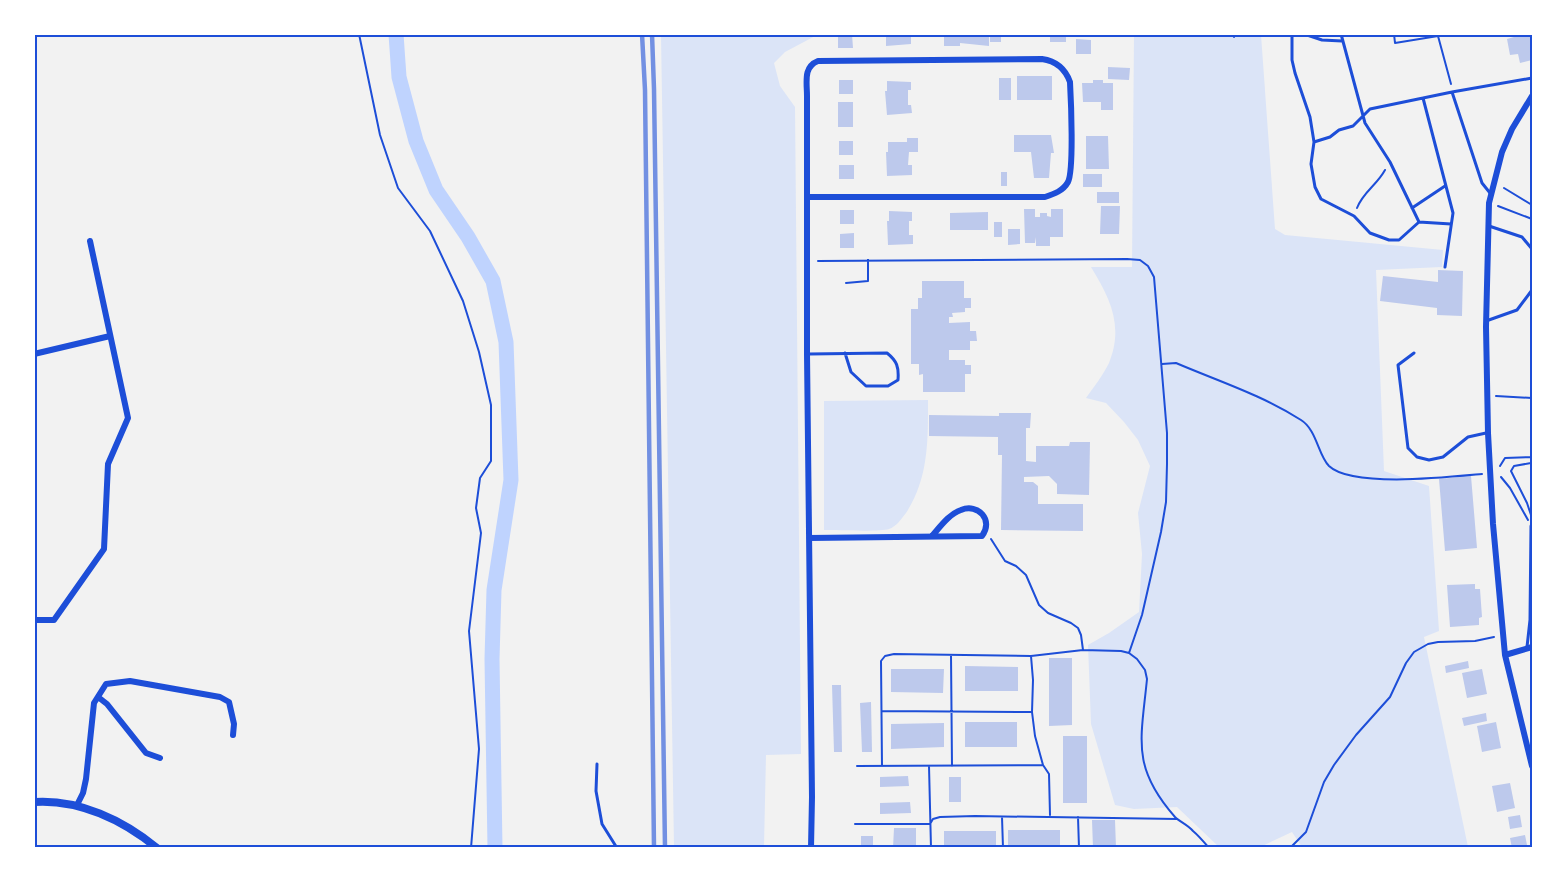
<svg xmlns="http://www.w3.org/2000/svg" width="1567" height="882" font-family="Spectral,serif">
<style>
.green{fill:#dbe4f7}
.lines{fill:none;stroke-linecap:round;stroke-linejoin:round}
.canal{stroke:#bfd3fe;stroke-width:15}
.building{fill:#bdc9ec}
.path{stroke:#1d4ed8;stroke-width:2}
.service{stroke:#1d4ed8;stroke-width:3}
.minor{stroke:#1d4ed8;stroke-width:6}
.tertiary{stroke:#1d4ed8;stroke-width:8}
.rail{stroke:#7290e2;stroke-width:4.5}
.neatline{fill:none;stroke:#1d4ed8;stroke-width:2}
</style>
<rect width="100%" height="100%" fill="#f2f2f2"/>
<!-- green -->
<path class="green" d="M661,35H817L785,52L774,63L780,86L795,107L801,754L766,755L764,846L799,847H674Z
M1134,35H1261L1275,229L1285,235L1443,250L1442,267L1376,270L1384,471L1429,486L1439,631L1424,637L1468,847H1302L1292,832L1260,847H1219L1177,807L1134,809L1115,805L1091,724L1088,645L1109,633L1139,612L1142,554L1138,513L1150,466L1138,440L1124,422L1106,403L1086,398C1094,387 1103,375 1109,363C1124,326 1110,298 1091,267H1132Z
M928,400C928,439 929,478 906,513C902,518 896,527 889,529C881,532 836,530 824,530V401Z"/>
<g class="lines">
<!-- canal -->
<path class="canal" d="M396,34L399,77L416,141L436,190L468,237L493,281L506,342L511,480L494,590L492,659L495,848"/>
</g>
<!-- building -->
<path class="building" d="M838,34H852L853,48H838Z
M886,34L911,35V44L886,46Z
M944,34H989V46L960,43V46H944Z
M990,34H1001V42H990Z
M1050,34H1066V42H1050Z
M1514,34H1532V60L1520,63L1518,54L1510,55L1507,39L1514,37Z
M1076,39L1091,40V54H1076Z
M1108,67L1130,68L1129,80L1108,79Z
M1017,76H1052V100H1017Z
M999,78H1011V100H999Z
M839,80H853V94H839Z
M1093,80H1103V83H1113V110H1101V102H1083L1082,83H1093Z
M887,81L911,82V90H908V105H911L912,113L887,115L885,91H887Z
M838,102H853V127H838Z
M1014,135H1051L1054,153H1051L1049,178H1034L1031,152H1014Z
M1086,136H1108L1109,169H1086Z
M907,138H918V152H909L908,165H912V175L887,176L886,152H888V142H907Z
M839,141H853V155H839Z
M839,165H854V179H839Z
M1001,172H1007V186H1001Z
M1083,174H1102V187H1083Z
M1097,192H1119V203H1097Z
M1101,206H1120L1119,234H1100Z
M1024,209H1035V217H1040V213H1047V216L1051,217V209H1063V237H1050V246H1036V237L1035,243H1025Z
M840,210H854V224H840Z
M889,211L912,212V221H909V235H913V244L888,245L887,221H889Z
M988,212V230H950V213Z
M994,222H1002V237H994Z
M1008,229H1020V244L1008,245Z
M854,233V248H840V234Z
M1438,270L1463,271L1462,316L1437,315V308L1380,301L1383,276L1438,282Z
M922,281H964V298H971V308H965V312L952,313L953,317H949V323L970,322V331H976L977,341H970V350H949V360H965V365H971V374H965V392H923V374L919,375V364H911V309H918V298H922Z
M999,413H1031L1030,428H1026V461L1036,462V446H1069L1070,442H1090L1089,495L1057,494V484L1049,476L1024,477V482H1033L1038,486V504H1083V531L1001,530L1002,455H998V437L929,436V415L999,416Z
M1471,476L1477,548L1445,551L1439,479Z
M1475,584V589H1480L1482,617L1479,618V625L1450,627L1447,585Z
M1049,658H1072V725L1049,726Z
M1468,661L1469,668L1446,673L1445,666Z
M965,666L1018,667V691H965Z
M891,669H944L943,693L891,692Z
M1482,669L1487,694L1467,698L1462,673Z
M832,685H841L842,752H834Z
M871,702L872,752H862L860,703Z
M1486,713L1487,721L1464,726L1462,718Z
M965,722H1017V747H965Z
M1496,722L1501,748L1482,752L1477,726Z
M944,723V747L891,749V724Z
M1063,736H1087V803H1063Z
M908,776L909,786L880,787V777Z
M949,777H961V802H949Z
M1510,783L1515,808L1497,812L1492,786Z
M910,802L911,813L880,814V803Z
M1520,815L1522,827L1510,829L1508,817Z
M1092,820H1115L1116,848H1093Z
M894,828H916V848H893Z
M1008,830H1060V848H1008Z
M944,831H996V848H944Z
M1525,835L1527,845H1524L1525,848H1512L1510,838Z
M861,836H873V848H861Z"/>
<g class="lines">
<!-- path -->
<path class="path" d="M359,34L380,135L398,188L430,231L463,301L479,352L491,405V461L480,478L476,508L481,533L469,631L479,749L471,848
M1233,34L1234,37
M1394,34L1395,43L1438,36L1451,84
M1504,188L1532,205
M1498,206L1532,219
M1357,208C1363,192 1377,185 1385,170
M818,261L1127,259L1140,260L1148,266L1154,277L1167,433V464L1166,502L1161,532L1142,615L1129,653
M846,283L868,281V260
M1162,364L1176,363C1218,381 1262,395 1301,420C1317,430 1318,455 1329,466C1352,488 1450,477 1482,474
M1496,396L1532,398
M1500,466L1505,458L1532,457
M1501,477L1510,488L1528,520
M1532,518L1527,503L1511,471L1514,466L1531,463L1532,457
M991,539L1005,561L1016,566L1026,575L1039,605L1048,613L1071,623L1078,628L1081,635L1083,650
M951,655L952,766
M1031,656L1033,680L1032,712L1035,736L1043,765L1049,774L1050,815
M882,711L1032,712
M857,766L1043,765
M882,766L881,661L885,656L894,654L1031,656L1083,650L1121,651L1129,653L1137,659L1145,670L1147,679C1141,740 1131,767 1175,817C1180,822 1188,825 1193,831C1199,836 1204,842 1209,848
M929,766L931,848
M1002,817L1003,848
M1078,817L1079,848
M855,824H930L933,819L940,817L975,816L1177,819
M1290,848L1306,832L1324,782L1334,765L1356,735L1390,697L1406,663L1414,652L1428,644L1438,642L1475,641L1494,637"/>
<!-- service -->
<path class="service" d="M1292,34V60L1295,73L1310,117L1314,142L1311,164L1315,187L1321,199L1354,216L1370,233L1389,240H1399L1419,222
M1304,34L1322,40L1342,41
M1341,34L1365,123L1390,162L1419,222L1451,224
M1452,92L1482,183L1490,193
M1423,98L1453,213L1445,267
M1314,142L1330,137L1339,130L1353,126L1370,109L1452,92L1532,78
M1412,208L1445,186
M1489,226L1522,237L1532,249
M1486,321L1517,310L1532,290
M1414,353L1398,365L1408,448L1417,457L1429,460L1443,457L1468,437L1486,433
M809,354L887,353C897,361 899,367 898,380L888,386H866L851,372L845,353
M1527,647L1530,620L1531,526
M597,764L596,791L602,824L617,848"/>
<!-- minor -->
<path class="minor" d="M1532,96L1512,129L1502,152L1489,203L1486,327L1488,433L1493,524L1505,655L1532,766
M807,197H1045C1054,194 1063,191 1068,182C1074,170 1071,100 1070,82C1065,68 1056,61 1042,59L818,61C803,67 807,82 807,96V354L812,797L811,848
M34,354L110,336
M809,538L982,536C994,520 978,503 961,510C949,514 940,527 932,536
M34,620H54L104,549L108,464L128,418L90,241
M1505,655L1532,647
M98,697L107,704L146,753L160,758
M77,805L83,793L86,779L94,703L106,684L130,681L220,697L229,702L234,724L233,735"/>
<!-- tertiary -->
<path class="tertiary" d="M34,802C79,799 123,820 157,848"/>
<!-- rail -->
<path class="rail" d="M642,34L645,90L654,848
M652,34L654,89L665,848"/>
</g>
<!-- border -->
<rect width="1567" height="882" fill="none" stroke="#ffffff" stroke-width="72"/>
<rect x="36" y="36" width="1495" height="810" class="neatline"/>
</svg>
